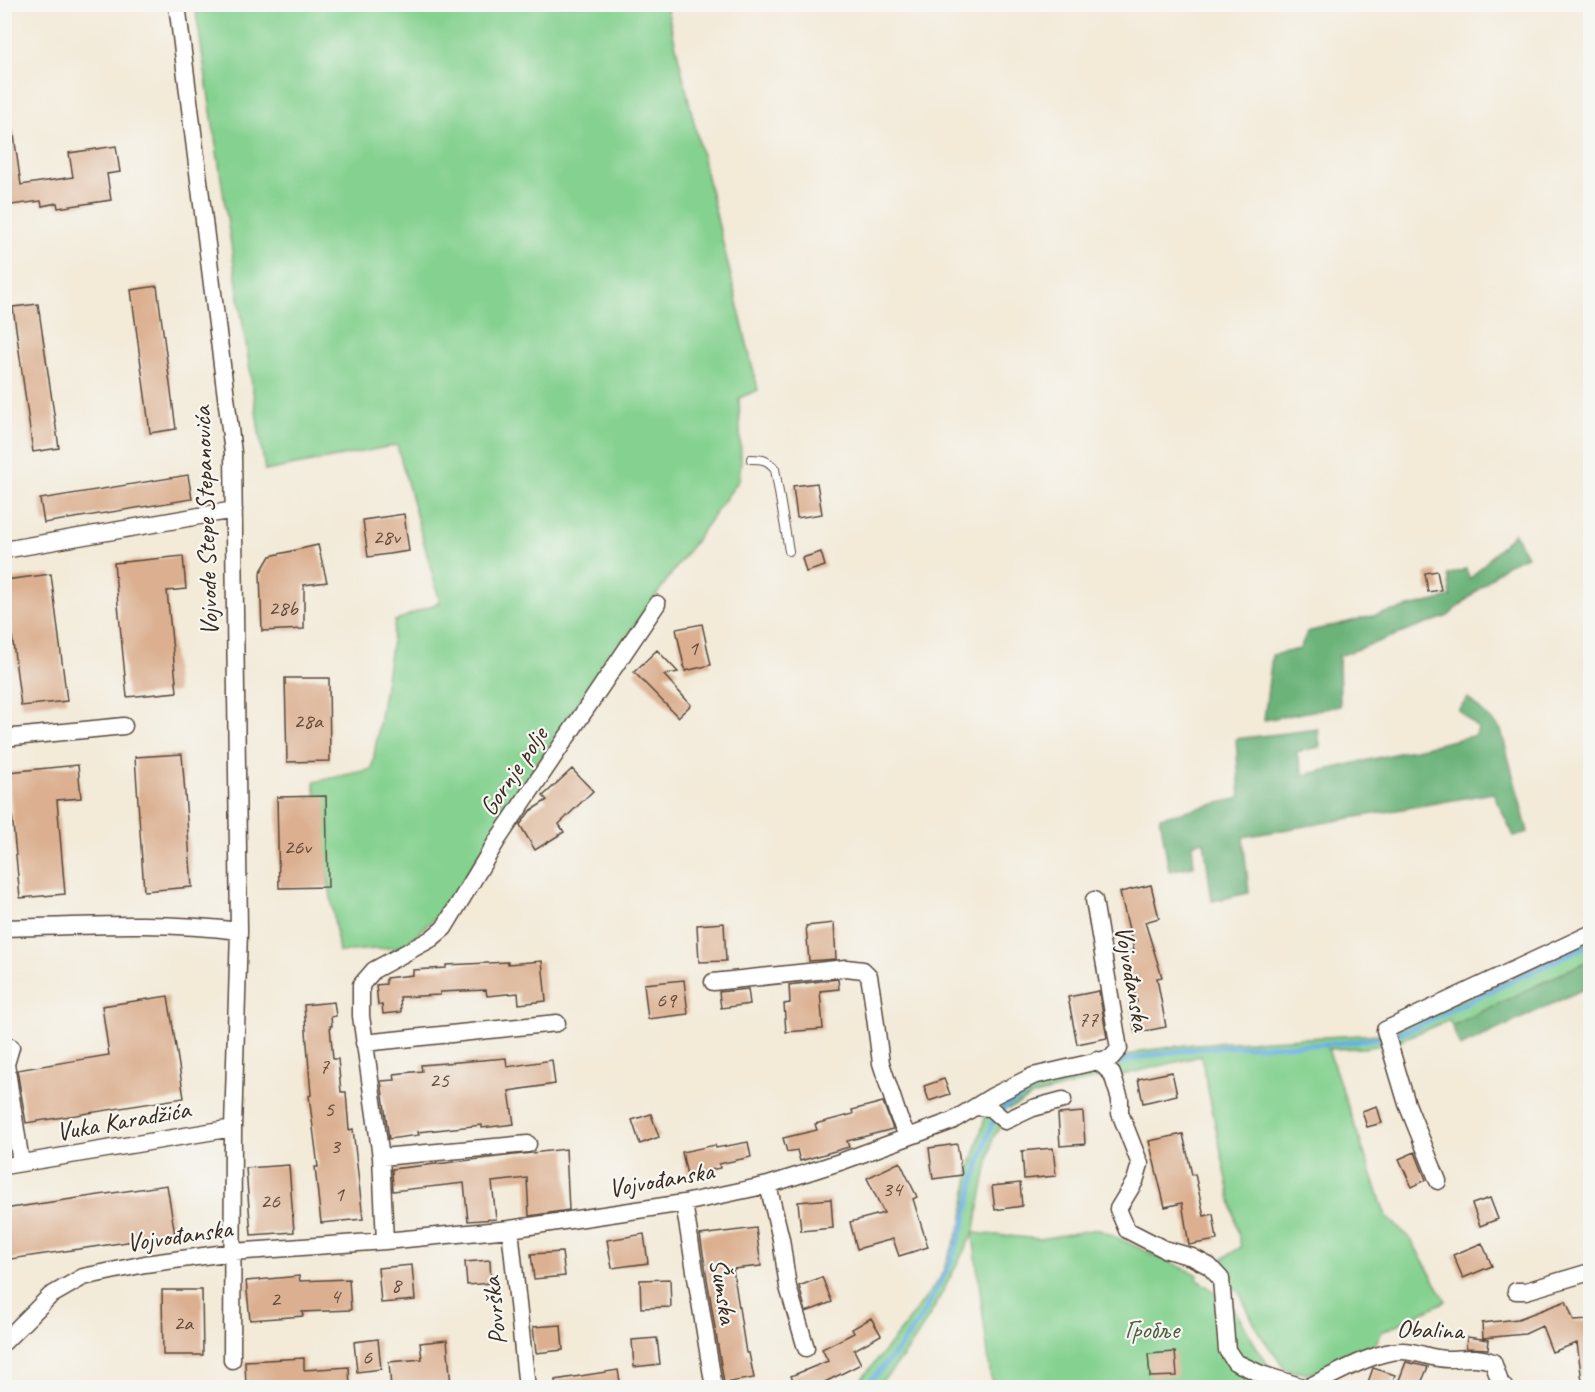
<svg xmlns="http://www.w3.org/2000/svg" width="1595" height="1392" font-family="Caveat,sans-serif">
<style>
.green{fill:#85d190;stroke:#607e57;stroke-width:1.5}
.forest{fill:#6cb37a;stroke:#546e4c;stroke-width:1.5}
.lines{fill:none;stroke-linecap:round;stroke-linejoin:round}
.stream{stroke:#69afe0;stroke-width:5}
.building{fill:#dbaf8f}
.lane-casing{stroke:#57473a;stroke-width:10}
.street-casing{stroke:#57473a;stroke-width:19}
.lane{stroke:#fff;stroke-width:8}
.street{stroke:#fff;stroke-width:16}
.labels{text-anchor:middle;stroke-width:4.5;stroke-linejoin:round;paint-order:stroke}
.number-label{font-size:22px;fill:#634b3a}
.street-label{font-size:26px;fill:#3b2a1e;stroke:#f6f6f2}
.park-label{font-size:26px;fill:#515c40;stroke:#f6f6f2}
</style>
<rect width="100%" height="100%" fill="#f6f6f2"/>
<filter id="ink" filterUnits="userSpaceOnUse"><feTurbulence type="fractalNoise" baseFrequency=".0167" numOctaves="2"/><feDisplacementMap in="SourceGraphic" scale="12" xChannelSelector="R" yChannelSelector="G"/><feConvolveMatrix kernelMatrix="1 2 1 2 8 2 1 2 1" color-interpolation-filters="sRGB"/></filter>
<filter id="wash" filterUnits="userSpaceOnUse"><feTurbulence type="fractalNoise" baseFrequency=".008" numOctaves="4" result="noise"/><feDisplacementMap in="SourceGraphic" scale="24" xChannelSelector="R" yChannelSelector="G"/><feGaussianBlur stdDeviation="1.35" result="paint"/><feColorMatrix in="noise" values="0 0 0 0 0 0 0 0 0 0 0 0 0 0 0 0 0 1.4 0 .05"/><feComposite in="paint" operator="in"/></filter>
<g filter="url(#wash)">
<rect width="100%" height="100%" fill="#f3ead8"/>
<!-- green -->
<path class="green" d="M195,5H666L758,390L739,398L741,461L739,480L559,730L443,911L402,947L339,952L314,782L372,769L395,621L440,602L397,445L265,471Z
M1590,941V960L1452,1026L1449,1020L1396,1042L1395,1030Z
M1381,1034L1383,1045L1364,1048L1328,1049L1386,1216L1410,1238L1446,1301L1382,1332L1371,1352L1327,1371L1304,1373L1286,1370L1259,1333L1240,1294L1213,1265L1241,1247L1201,1056L1119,1076L1109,1062L1142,1051L1194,1044Z
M1090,1065L1103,1077L1032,1096L1009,1109L994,1103L1019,1087Z
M987,1111L1001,1126L993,1138L974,1233L1040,1239L1098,1229L1198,1275L1197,1279L1232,1305L1263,1358L1284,1387H992L973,1234C946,1283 918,1350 875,1387L854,1388L905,1326L940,1278L962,1223L970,1169Z"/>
<!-- forest -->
<path class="forest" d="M1514,533L1527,556L1506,565L1448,616L1339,656L1340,706L1264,720L1272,655L1300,649L1307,632L1451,597L1448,575L1466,569L1470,579Z
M1468,698L1501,730L1528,832L1514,836L1493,793L1243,837L1249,893L1212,901L1204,841L1192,844L1194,866L1169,871L1160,817L1240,798L1236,739L1318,729L1320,747L1296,752L1304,775L1476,735L1478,728L1458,710Z
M1590,960V986L1460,1047L1452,1026Z"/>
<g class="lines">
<!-- stream -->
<path class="stream" d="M1112,1064C1139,1057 1167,1052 1194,1049C1266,1042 1340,1052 1409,1030L1590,944
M864,1388L898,1350L919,1321L949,1266L964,1224L974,1181L992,1123L1007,1105L1048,1080"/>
</g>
<g id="blocks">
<!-- building -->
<path class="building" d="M13,128L21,185L73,177L69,153L116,146L120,172L107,174L111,200L58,208L57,203L42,206L41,201L4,206V129Z
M157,286L176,429L150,433L131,290Z
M38,304L59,448L33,452L13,307Z
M188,475L192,499L44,523L40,499Z
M817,483L822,514L797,518L793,486Z
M404,514L409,551L368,557L363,520Z
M318,545L327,582L304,585V629L262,631L260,573L270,556Z
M821,552L825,566L806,572L802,558Z
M183,556L186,589L167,591L177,692L127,697L114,563Z
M1437,571L1441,590L1428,592L1425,573Z
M51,574L67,701L21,706L5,580Z
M702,624L711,665L685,671L676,629Z
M657,650L678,672L664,675L691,705L678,717L634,672Z
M285,678H329L330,761L287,762Z
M182,754L192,887L144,891L135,757Z
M78,765L81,798L57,800L65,894L20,898L8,772Z
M572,769L593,791L559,824L564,832L535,850L520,825L530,811L547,800L543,796Z
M326,796L328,887L279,888L277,797Z
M1151,885L1159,918L1145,922L1162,977L1157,978L1166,1027L1135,1033L1130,1003L1137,1002L1122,954L1134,950L1120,892Z
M724,923L726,961L699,962L697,925Z
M834,923L836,959L809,961L806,926Z
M542,961L546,1001L519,1004L518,993L487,996L486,990L440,992V995L400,997L401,1012L383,1014L382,1005H378L376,985L386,984V978L413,975V970L446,968V965L508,962V964Z
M838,979L839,989L820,991L823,1029L786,1032L784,1004L790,1003L789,985Z
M684,980L688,1014L648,1019L644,984Z
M748,989L750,1004L721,1008L719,992Z
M1099,991L1107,1038L1077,1044L1068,997Z
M168,996L184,1098L26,1123L17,1070L109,1055L102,1006Z
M334,1002L336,1016L331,1017L332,1026H330L333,1059H338L341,1092H346L349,1130L353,1129L363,1219L321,1223L315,1167H318L309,1096L311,1095L304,1005Z
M506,1058L507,1067L552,1060L555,1084L509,1091L514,1124L482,1128V1125L418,1132L419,1135L389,1139L381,1081L395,1080L394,1074L422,1071L421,1065Z
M1172,1072L1177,1095L1143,1103L1138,1079Z
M944,1079L950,1094L929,1101L924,1086Z
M883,1102L893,1129L847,1141L849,1147L800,1161L797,1150L787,1152L783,1138L817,1130L815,1124L853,1114L852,1110Z
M1377,1106L1382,1123L1367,1127L1362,1111Z
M1083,1112L1085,1144L1060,1146L1058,1114Z
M651,1114L659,1137L640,1144L632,1120Z
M1183,1134L1192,1175L1195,1174L1204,1216L1213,1214L1217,1240L1189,1245L1182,1203L1165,1207L1149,1141Z
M748,1142L751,1157L719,1164L720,1168L687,1175L682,1152L715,1145L716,1148Z
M957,1144L962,1175L933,1179L929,1148Z
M1053,1148L1056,1176L1024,1179L1022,1151Z
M566,1149L569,1210L529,1216L527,1178L492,1182L496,1219L468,1221L464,1183L393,1191L392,1169Z
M1415,1152L1426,1180L1412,1187L1399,1159Z
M900,1162L917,1197L913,1199L928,1247L899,1256L893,1239L857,1249L850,1222L884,1213L867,1178Z
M289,1165L294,1232L251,1235L246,1168Z
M1020,1183L1022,1206L995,1210L992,1186Z
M167,1185L175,1235L4,1260V1209Z
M1490,1198L1498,1219L1480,1226L1472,1204Z
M831,1199L833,1228L801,1231L798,1202Z
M756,1228L761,1266L733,1269L746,1353H749L754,1378L724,1383L700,1235Z
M644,1234L648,1263L612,1268L607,1240Z
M1482,1243L1492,1266L1463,1278L1453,1255Z
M562,1252L565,1276L534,1279L531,1254Z
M490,1260L491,1283L467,1285L465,1262Z
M412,1265L415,1300L381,1303L378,1268Z
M299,1276L300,1281L349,1279L351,1310L302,1312L303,1316L250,1320L246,1281Z
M822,1277L832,1302L806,1312L799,1286Z
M670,1279L671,1307L641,1308L640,1280Z
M162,1290H202L203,1355H163Z
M1566,1301L1574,1321L1590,1320V1380L1582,1381L1577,1343L1552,1352L1542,1326L1525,1334L1483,1338L1482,1323L1518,1319Z
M871,1318L881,1335L854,1350L861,1364L825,1382L827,1388H796L791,1376L828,1361L822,1349L854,1333L852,1329Z
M561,1325L563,1350L536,1353L533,1327Z
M1467,1337L1489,1340L1488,1349L1466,1348Z
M657,1338L660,1364L634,1367L632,1340Z
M378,1339L381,1369L357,1372L354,1342Z
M447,1340L451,1386L391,1388L389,1362L422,1359L420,1343Z
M1175,1352L1177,1376L1150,1377L1148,1354Z
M304,1358V1370L349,1367L350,1388H246L245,1361Z
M1406,1362L1428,1367L1419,1388H1396Z
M1373,1368L1395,1375L1390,1388H1366Z
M618,1370L621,1388H555V1380Z"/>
</g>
</g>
<g filter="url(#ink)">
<use href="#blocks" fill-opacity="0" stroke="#57473a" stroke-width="1.5"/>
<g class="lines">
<defs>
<path id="lane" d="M751,459C763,459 768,460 775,469L789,551"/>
<path id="street" d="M177,4L233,453L239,931L233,1128L232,1360
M4,550L234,510
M4,738L124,726
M4,928C83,926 161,921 239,931
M713,982L846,968L863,970L869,976L872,994L881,1063L899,1118L908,1137
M364,1043L557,1023
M11,1047L6,1064L21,1163
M1097,1060L1112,1074L1120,1099V1113L1140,1164L1135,1181L1118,1209L1127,1230L1164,1249L1192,1257L1209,1266L1221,1279L1227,1350L1235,1362L1261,1374L1306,1388C1333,1376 1373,1351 1402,1351C1417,1351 1431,1359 1447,1359C1464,1359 1476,1355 1493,1362L1501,1385L1505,1388
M976,1107L990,1108L1005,1121L1033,1108L1063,1100
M381,1157L528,1144
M4,1166L233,1128
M1438,1181L1407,1104L1385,1030L1590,934
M768,1185L781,1239L788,1287L806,1348
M684,1203L714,1388
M510,1229L527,1388
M385,1241L381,1157L361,1016V985L374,970L431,939L444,928L498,839L657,604
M1516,1291H1526L1590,1272
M4,1342L50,1296L83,1277L145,1264L233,1252L385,1241L510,1229L684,1203L768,1185L840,1162L952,1121L991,1097L1033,1076L1111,1058L1119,1049L1094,900"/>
</defs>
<!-- lane casing -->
<use href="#lane" class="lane-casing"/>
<!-- street casing -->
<use href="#street" class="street-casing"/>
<!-- lane -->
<use href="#lane" class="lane"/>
<!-- street -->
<use href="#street" class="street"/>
</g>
</g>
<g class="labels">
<!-- number labels -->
<g class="number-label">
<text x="386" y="544">28v</text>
<text x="283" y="615">28b</text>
<text x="693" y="655">1</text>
<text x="308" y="728">28a</text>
<text x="297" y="854">26v</text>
<text x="666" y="1007">69</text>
<text x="1088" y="1026">77</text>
<text x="324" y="1073">7</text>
<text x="439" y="1087">25</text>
<text x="329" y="1116">5</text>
<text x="335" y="1153">3</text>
<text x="892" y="1196">34</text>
<text x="339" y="1201">1</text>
<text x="270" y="1208">26</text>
<text x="396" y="1292">8</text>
<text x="335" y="1303">4</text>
<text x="275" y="1306">2</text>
<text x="183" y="1330">2a</text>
<text x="367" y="1364">6</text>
</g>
<!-- street labels -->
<g class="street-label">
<text transform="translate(205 521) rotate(-92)" y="9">Vojvode Stepe Stepanovića</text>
<text transform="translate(513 771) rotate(-56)" y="9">Gornje polje</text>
<text transform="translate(1133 978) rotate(80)" y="9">Vojvođanska</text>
<text transform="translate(123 1120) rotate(-10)" y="9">Vuka Karadžića</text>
<text transform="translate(661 1179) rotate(-10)" y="9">Vojvođanska</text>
<text transform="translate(179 1235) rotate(-8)" y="9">Vojvođanska</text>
<text transform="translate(724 1291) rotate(81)" y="9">Šumska</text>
<text transform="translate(494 1311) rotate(-96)" y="9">Površka</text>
<text transform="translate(1430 1329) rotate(2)" y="9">Obalina</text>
</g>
<!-- park labels -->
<g class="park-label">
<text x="1152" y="1338">Гробље</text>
</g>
</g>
<!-- margin -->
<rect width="1595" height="1392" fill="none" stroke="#f6f6f2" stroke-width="24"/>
</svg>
